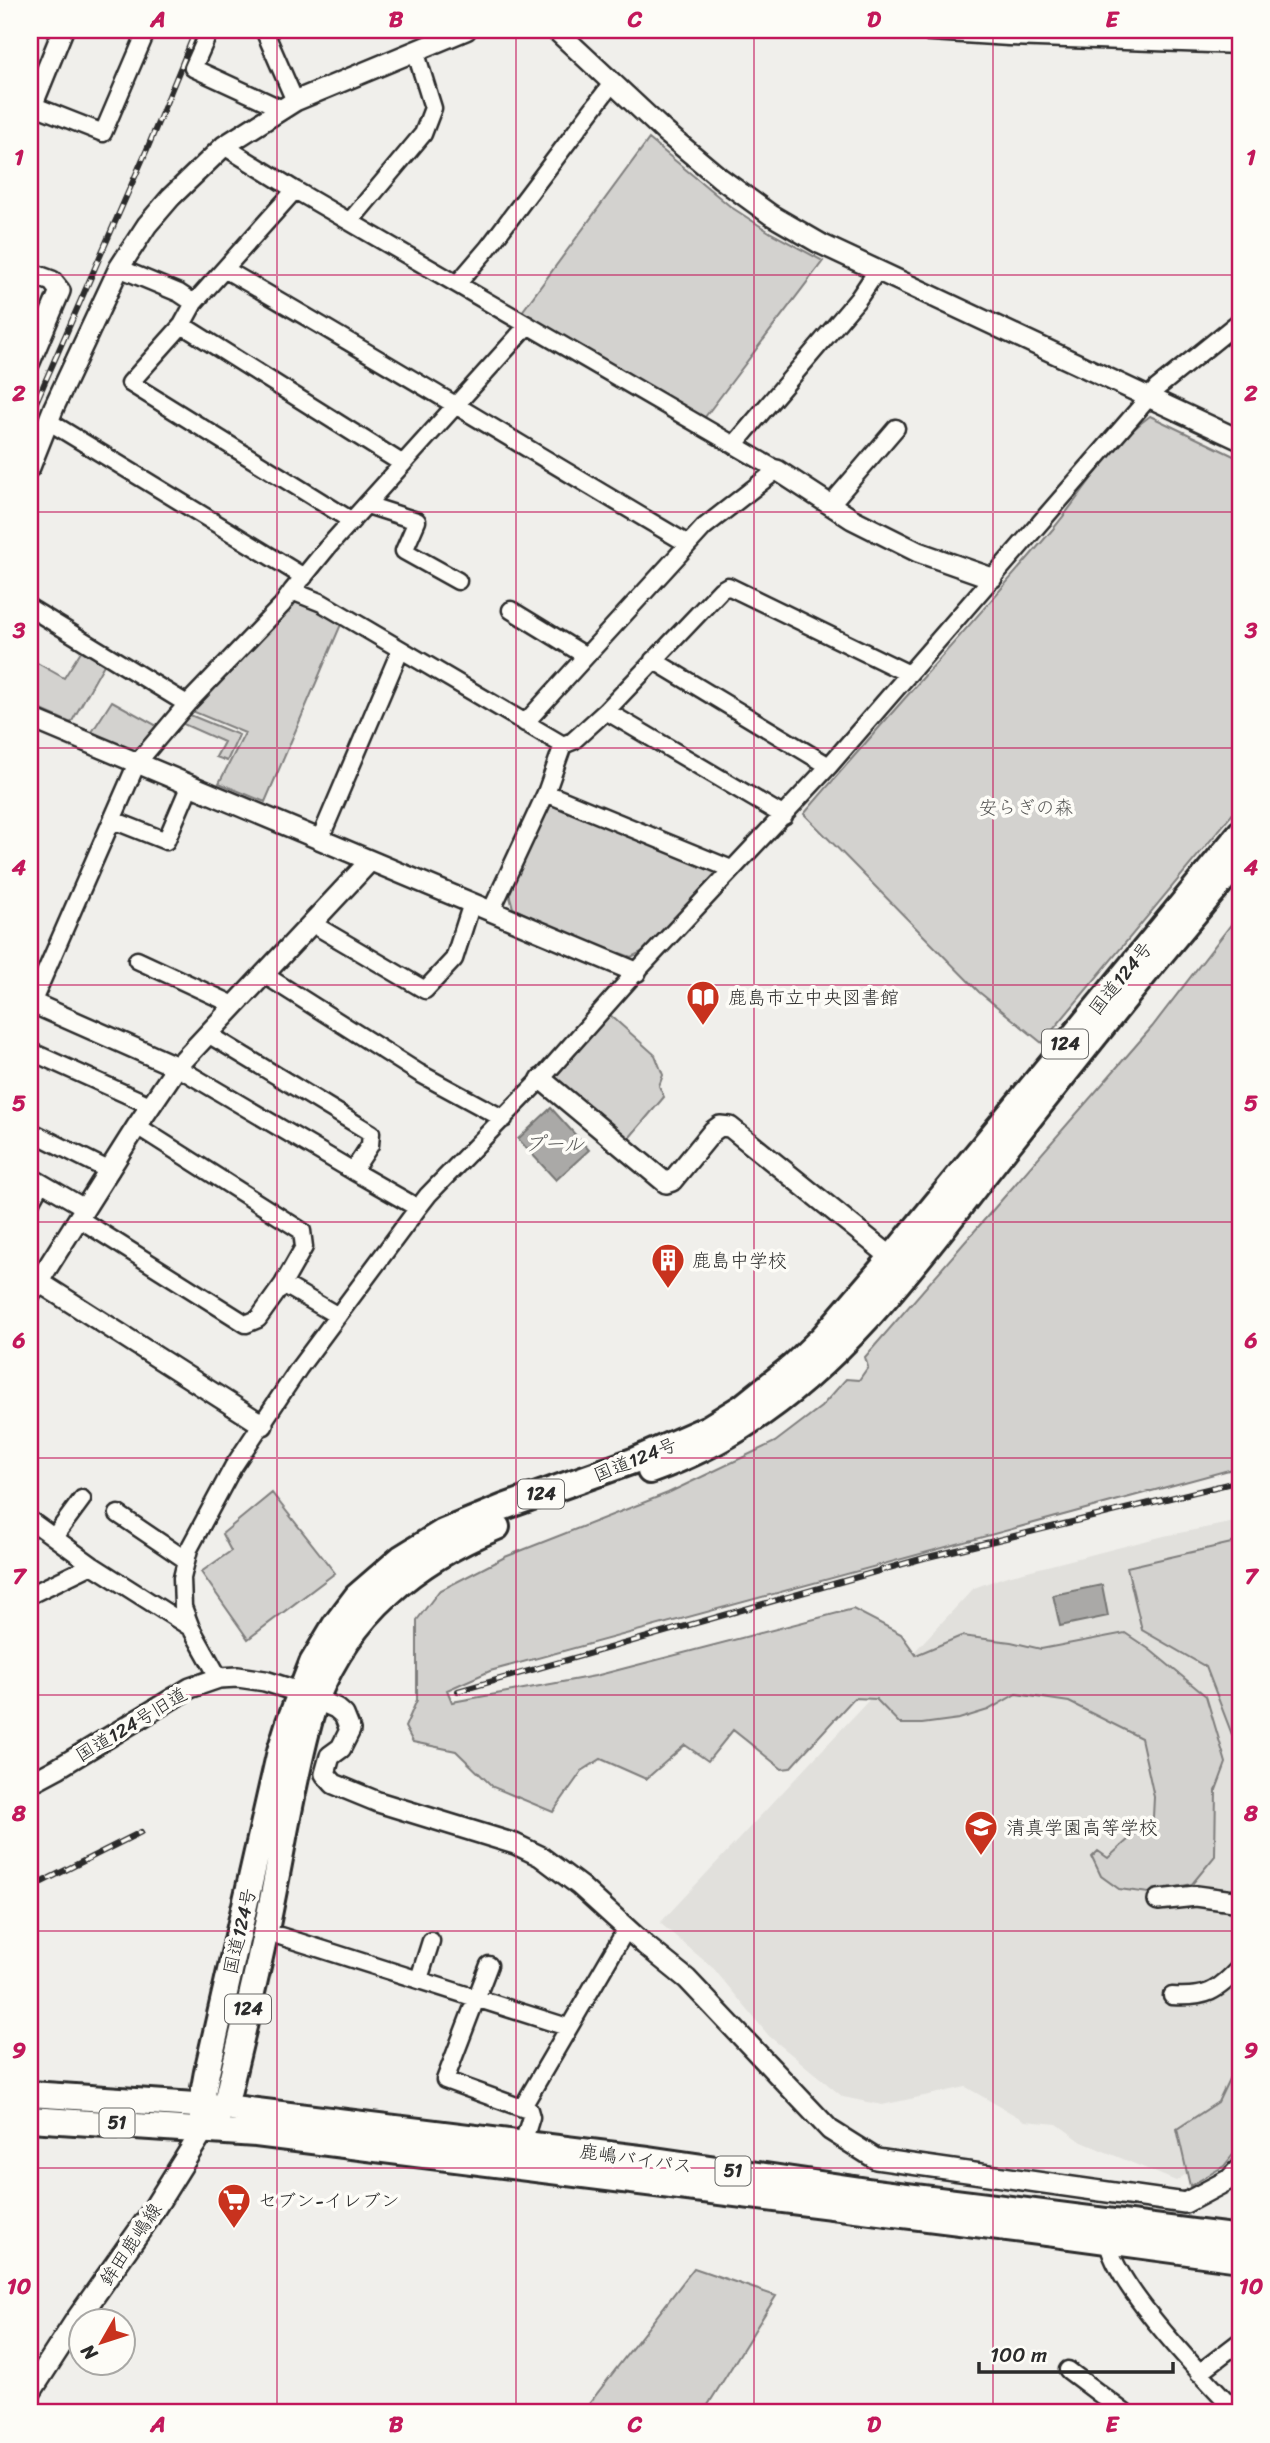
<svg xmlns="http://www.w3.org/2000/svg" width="1270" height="2443" font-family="Sriracha,'Klee One',sans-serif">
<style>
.built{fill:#e1e0dc}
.green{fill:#d3d2cf;stroke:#7f7e7d;stroke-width:2}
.water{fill:#aaa9a7;stroke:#777775;stroke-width:2}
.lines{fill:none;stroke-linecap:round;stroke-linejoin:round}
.minor-casing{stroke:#2b2b2b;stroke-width:21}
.tertiary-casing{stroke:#2b2b2b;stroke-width:24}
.secondary-casing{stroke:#2b2b2b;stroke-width:26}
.trunk-casing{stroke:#2b2b2b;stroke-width:30}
.minor{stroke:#fdfcf7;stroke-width:16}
.tertiary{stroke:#fdfcf7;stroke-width:19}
.secondary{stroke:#fdfcf7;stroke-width:21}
.trunk{stroke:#fdfcf7;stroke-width:24}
.rail-casing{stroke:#2b2b2b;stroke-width:6}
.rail{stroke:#fdfcf7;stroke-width:3.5;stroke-dasharray:10;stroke-linecap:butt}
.grid{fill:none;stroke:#c2185b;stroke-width:2;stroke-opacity:0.55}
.labels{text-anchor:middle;stroke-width:7;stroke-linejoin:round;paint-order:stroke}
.shield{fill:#fdfcf7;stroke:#6a6a68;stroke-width:2}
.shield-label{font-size:18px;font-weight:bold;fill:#2b2b2b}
.park-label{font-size:19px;fill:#555554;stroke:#fdfcf7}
.street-label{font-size:19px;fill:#2b2b2b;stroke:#fdfcf7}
.poi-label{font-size:19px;fill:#2b2b2b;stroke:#fdfcf7;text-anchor:start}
.water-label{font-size:21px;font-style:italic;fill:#575756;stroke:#fdfcf7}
.neatline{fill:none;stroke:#c2185b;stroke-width:2.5}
.grid-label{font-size:23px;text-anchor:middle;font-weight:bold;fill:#c2185b}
</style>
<rect width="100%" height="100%" fill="#f0efeb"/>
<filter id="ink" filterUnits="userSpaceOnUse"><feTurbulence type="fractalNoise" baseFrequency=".0143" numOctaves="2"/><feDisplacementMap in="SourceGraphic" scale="14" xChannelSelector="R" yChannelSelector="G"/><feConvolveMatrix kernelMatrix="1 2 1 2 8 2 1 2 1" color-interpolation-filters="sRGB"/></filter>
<g filter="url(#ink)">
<!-- built -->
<path class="built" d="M1240,1521V2129L1216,2154L1176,2181L1082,2142L1057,2124L1025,2121L966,2087L882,2105L843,2097L769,2036L714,1969L660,1923L974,1588L1004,1577L1164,1536Z"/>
<!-- green -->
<path class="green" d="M649,139L731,207L771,233L823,261L702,421L519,316Z
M1150,416L1240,459V805L1042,1043L979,992L804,814C886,718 971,625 1053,529C1085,491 1109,446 1150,416Z
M296,599L342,622L265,802L219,783L245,733L192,711Z
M83,648L106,661L71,723L30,705V659L64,678Z
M112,701L159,727L138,755L92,732Z
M190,715L239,735L227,761L216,757L224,742L181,723Z
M548,799L724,871L646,950L631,957L569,935L513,908L509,893Z
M1240,913V1467L490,1671L447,1690L452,1702L595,1676L853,1609L901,1634L916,1655L961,1636L1011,1642L1041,1649L1125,1633L1149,1649L1206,1696L1226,1763L1216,1790L1215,1856L1192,1884L1149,1893L1119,1889L1101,1876L1092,1857L1098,1851L1108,1858L1153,1817L1154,1797L1141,1738L1069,1702L1016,1694L988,1710L959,1719L922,1724H900L876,1699L854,1698L790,1768L782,1769L733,1730L708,1761L685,1745L646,1779L601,1759L582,1771L553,1812L493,1787L456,1751L413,1742L405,1727L417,1700V1620L439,1591L505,1557L668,1493L775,1442L821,1407L846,1379L859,1380L868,1367L865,1357L1152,1027Z
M609,1014L655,1055L663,1075L659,1086L664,1097L624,1144L550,1083Z
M272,1493L335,1573L248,1639L201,1572L231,1551L222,1534Z
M1240,1541V1750H1238L1206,1667L1142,1630L1127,1567Z
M1240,2056V2146L1224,2166L1190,2186L1177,2129L1218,2102Z
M694,2268L776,2296L703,2413H582Z"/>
<!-- water -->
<path class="water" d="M551,1108L589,1150L556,1180L518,1139Z
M1102,1585L1108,1616L1060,1626L1053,1595Z"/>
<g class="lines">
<defs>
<path id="minor" d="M210,30L193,68L282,109
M264,30L295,101
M900,30L1009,37L1240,45
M32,105L103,133L147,30
M224,146L295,190L777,470L704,527L525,723
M351,220L423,134L433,108L415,50
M119,268L179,293L194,303L295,190
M226,270C381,359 534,453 688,544
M458,283L488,248L613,82
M194,303L182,325L130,383L352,521
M182,325L403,464
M48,421L304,577
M734,445L858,299L877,271
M367,505L417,521L404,551L458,581
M830,505L896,428
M292,591L327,548L528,325
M30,608L187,704
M511,610L586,656
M653,660L829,766
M606,711L784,816
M546,793L731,869
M113,820L166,841L190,785
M320,839L400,651
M491,911L546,793L563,745
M311,923L425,990L454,959L472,903
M137,960L234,1005
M263,974L419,1073L504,1119
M32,1003L137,763L187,704L282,605L292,591L322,603L563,745L573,741L606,711L721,590L728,586L909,674
M208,1034L371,1133L370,1145L353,1171L418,1208
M30,1051L150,1105
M177,1067L353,1171
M30,1131L110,1171
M30,1176L85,1208
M30,1203L41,1183
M78,1218L246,1324L258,1319L283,1284L304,1247L302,1231L137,1126
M283,1284L338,1316
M118,1514L186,1560
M30,1520L92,1565L191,1628
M54,1537L82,1499
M30,1595L92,1565
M219,1678L191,1628L183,1607L182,1578L189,1549L233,1467L299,1368L418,1208L428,1195L541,1079L636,972L829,766L1157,388L1240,321
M280,1936L564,2026
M489,1965L445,2080L522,2108L627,1928
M419,1979L431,1941
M1172,1996C1206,1998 1217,1992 1240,1967
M522,2108L529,2110L531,2117L523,2143
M1108,2241C1113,2284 1205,2379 1238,2413
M1068,2370L1125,2413
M1199,2373L1238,2343L1240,2344"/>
<path id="tertiary" d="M556,30L664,131L720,178L771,215L821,244L1240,440
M30,111L63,30
M30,273L52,281L60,291L30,362
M30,467L54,407L119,268L147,225L171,197L224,146L295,101L466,30
M777,470L852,519L918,552L992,578
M30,718L636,972
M30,1002L177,1067
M541,1079L666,1183L672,1181L713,1131L720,1126L730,1127L901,1265
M39,1282L263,1425
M30,1295L137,1126L177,1067L370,861
M30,1783L58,1768L190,1688L219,1678L238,1677L265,1681L299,1692L336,1708L344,1715L350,1730L341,1748L330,1756L325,1774L334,1784L378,1802L515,1844L540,1856L580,1886L645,1945L687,1979L830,2130L876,2159L1185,2203L1230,2179L1240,2168
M1158,1900L1196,1896L1233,1901L1240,1898"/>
<path id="secondary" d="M30,2392L76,2321L147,2220L204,2129"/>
<path id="trunk" d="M650,1471C685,1458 718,1443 749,1422C852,1356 933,1239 1009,1144C1085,1048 1161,952 1240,860
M30,2094L225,2107L648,2159L868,2191L1240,2238
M30,2119L256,2134L1055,2234L1240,2259
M204,2129L201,2105L207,2072L280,1751L289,1722L312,1663L335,1625L357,1596L401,1558L443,1532L504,1507L633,1461L708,1428L742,1407L793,1366L822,1338L892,1257L1240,833
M204,2129L225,2107C240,2041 257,1976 270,1910C280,1861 288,1812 299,1764C304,1742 309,1719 317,1697C351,1613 415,1561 497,1527"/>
</defs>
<!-- minor casing -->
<use href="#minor" class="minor-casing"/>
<!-- tertiary casing -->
<use href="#tertiary" class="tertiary-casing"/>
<!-- secondary casing -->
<use href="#secondary" class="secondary-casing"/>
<!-- trunk casing -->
<use href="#trunk" class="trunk-casing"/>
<!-- minor -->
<use href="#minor" class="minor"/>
<!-- tertiary -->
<use href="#tertiary" class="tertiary"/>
<!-- secondary -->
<use href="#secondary" class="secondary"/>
<!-- trunk -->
<use href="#trunk" class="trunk"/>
<defs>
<path id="rail" d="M30,416L148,147L196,30
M458,1691L924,1558L1240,1481
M30,1888L141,1832"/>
</defs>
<!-- rail casing -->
<use href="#rail" class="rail-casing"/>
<!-- rail -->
<use href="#rail" class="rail"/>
</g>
</g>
<!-- grid -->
<path class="grid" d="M277,30V2413M516,30V2413M754,30V2413M993,30V2413M30,275H1240M30,512H1240M30,748H1240M30,985H1240M30,1222H1240M30,1458H1240M30,1695H1240M30,1931H1240M30,2168H1240"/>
<!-- icons -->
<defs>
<symbol id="library-pin" viewBox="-11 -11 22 30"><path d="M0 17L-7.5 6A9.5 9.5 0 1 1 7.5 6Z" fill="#c8321e" stroke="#fdfcf7"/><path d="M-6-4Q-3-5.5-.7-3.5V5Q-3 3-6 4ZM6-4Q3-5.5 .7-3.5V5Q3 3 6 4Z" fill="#fff"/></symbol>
<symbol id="building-pin" viewBox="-11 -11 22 30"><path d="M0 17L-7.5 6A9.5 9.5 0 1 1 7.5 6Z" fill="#c8321e" stroke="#fdfcf7"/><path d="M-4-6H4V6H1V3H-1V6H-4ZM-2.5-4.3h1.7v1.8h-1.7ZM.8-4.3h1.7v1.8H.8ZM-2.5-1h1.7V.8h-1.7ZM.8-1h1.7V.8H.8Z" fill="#fff"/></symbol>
<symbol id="school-pin" viewBox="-11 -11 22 30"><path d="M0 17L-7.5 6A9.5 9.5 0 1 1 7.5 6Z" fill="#c8321e" stroke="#fdfcf7"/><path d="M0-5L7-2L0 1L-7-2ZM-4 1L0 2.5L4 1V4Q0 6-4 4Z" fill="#fff"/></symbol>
<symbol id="supermarket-pin" viewBox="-11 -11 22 30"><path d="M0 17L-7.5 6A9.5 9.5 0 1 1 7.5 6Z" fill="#c8321e" stroke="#fdfcf7"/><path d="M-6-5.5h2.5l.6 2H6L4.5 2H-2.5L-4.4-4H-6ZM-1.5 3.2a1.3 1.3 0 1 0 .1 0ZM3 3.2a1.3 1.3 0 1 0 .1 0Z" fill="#fff"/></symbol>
</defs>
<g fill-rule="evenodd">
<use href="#library-pin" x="684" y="978" width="38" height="52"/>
<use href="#building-pin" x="649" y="1241" width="38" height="52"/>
<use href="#school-pin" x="962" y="1808" width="38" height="52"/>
<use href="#supermarket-pin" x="215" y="2181" width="38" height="52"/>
</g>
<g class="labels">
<!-- shield labels -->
<g class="shield">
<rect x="1042" y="1029.5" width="46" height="29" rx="5"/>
<rect x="518" y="1479.5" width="46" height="29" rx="5"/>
<rect x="225" y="1994.5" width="46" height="29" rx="5"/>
<rect x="99.5" y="2108.5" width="35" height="29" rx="5"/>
<rect x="715.5" y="2156.5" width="35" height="29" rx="5"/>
</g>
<g class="shield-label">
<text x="1065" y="1050">124</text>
<text x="541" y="1500">124</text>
<text x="248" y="2015">124</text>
<text x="117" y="2129">51</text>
<text x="733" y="2177">51</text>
</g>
<!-- park labels -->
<g class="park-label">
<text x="1026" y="814">安らぎの森</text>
</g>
<!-- street labels -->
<g class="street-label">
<text transform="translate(1120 978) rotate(-51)" y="7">国道124号</text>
<text transform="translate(635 1459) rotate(-22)" y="7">国道124号</text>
<text transform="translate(131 1724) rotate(-31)" y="7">国道124号旧道</text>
<text transform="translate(239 1931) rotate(-77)" y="7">国道124号</text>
<text transform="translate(636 2158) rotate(8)" y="7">鹿嶋バイパス</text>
<text transform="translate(130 2244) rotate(-56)" y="7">鉾田鹿嶋線</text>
</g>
<!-- poi labels -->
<g class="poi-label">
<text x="728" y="1004">鹿島市立中央図書館</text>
<text x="692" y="1267">鹿島中学校</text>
<text x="1006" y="1834">清真学園高等学校</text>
<text x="258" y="2207">セブン-イレブン</text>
</g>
<!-- water labels -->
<g class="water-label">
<text x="554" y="1151">プール</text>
</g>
</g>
<!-- margin -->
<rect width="1270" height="2443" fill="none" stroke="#fdfcf7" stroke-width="77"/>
<!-- north arrow -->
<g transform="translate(102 2342) rotate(231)"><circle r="33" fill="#fdfcf7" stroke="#a9a8a5" stroke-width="2"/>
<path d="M0-5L12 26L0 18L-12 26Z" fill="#c8321e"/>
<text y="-10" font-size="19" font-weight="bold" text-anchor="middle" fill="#2b2b2b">N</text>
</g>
<!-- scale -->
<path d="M979 2362v10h194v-10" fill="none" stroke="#2b2b2b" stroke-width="3.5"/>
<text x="990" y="2362" font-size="21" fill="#2b2b2b" stroke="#fdfcf7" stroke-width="5" paint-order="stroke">100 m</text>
<rect x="38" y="38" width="1194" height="2366" class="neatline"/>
<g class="grid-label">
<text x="158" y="27">A</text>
<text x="396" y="27">B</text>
<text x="635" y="27">C</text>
<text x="874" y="27">D</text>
<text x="1112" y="27">E</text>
<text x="19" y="165">1</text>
<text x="1251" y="165">1</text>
<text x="19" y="401">2</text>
<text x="1251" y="401">2</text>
<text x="19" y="638">3</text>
<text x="1251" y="638">3</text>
<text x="19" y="875">4</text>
<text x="1251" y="875">4</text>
<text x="19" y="1111">5</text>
<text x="1251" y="1111">5</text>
<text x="19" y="1348">6</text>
<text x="1251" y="1348">6</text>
<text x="19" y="1584">7</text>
<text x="1251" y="1584">7</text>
<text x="19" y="1821">8</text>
<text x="1251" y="1821">8</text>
<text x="19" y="2058">9</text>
<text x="1251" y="2058">9</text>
<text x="19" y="2294">10</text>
<text x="1251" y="2294">10</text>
<text x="158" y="2432">A</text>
<text x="396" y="2432">B</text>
<text x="635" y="2432">C</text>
<text x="874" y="2432">D</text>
<text x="1112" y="2432">E</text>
</g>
</svg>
